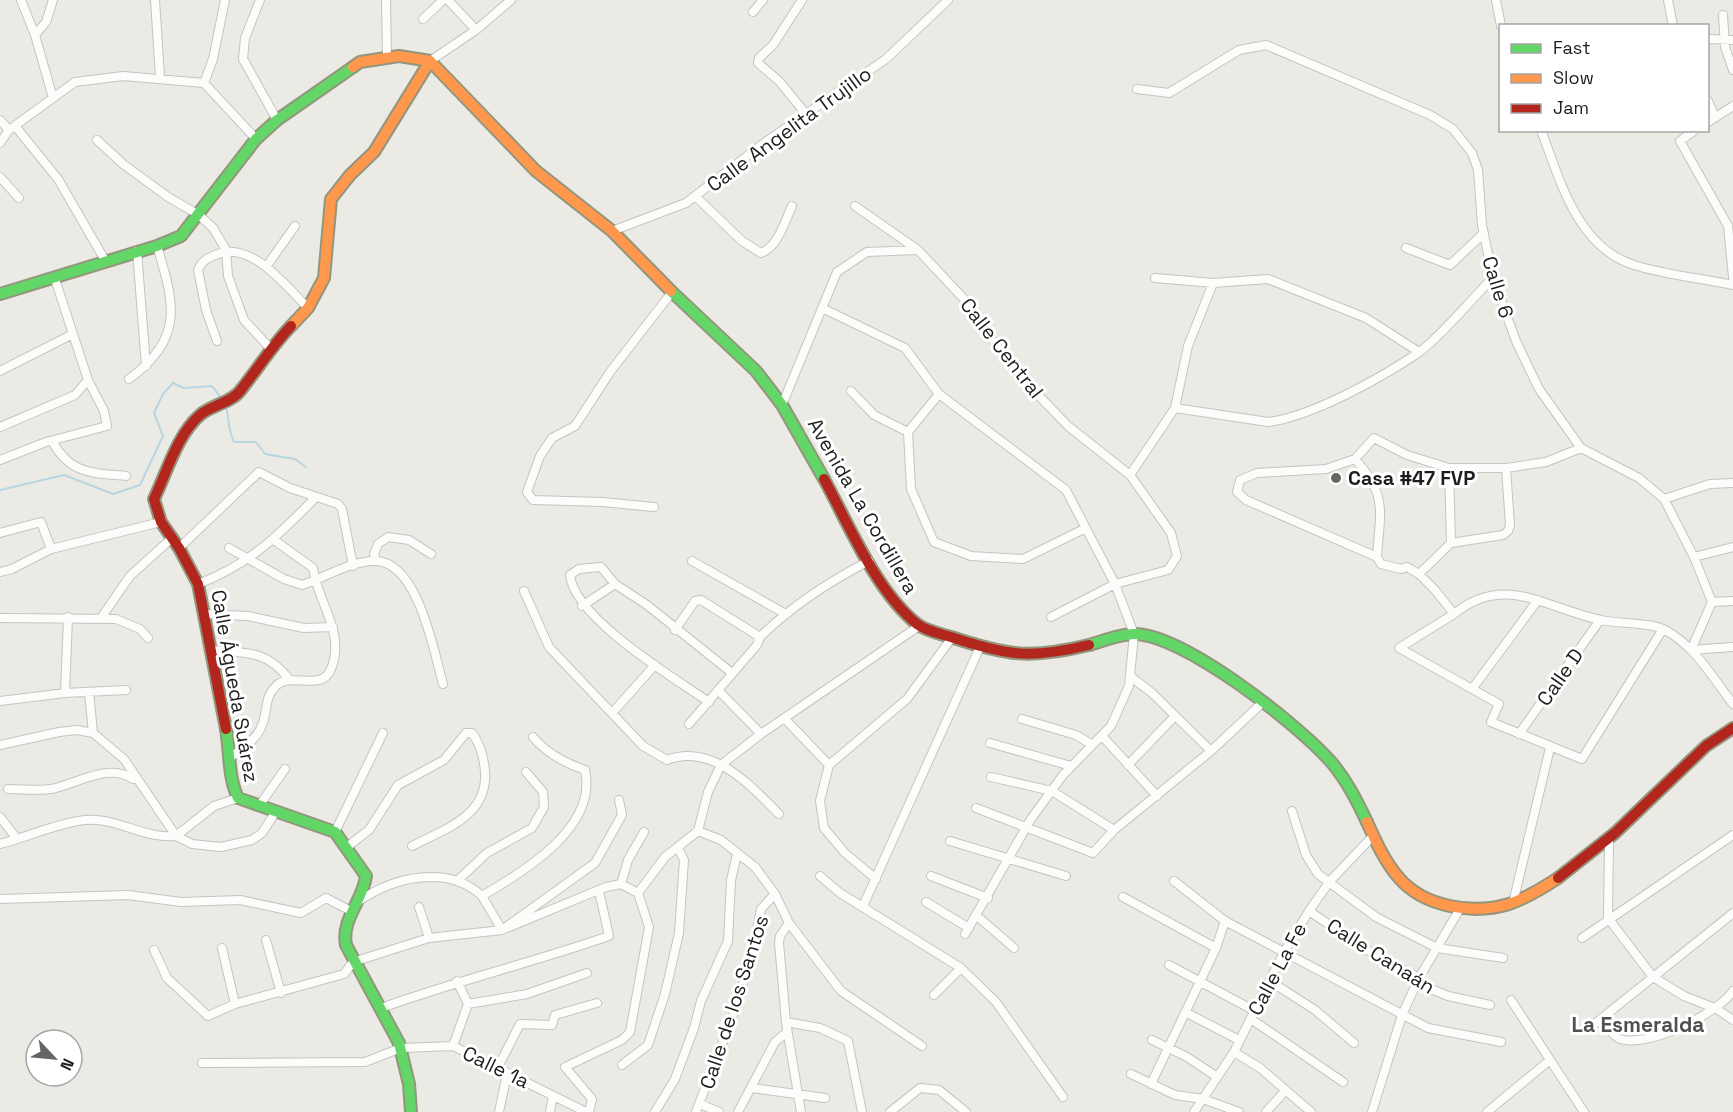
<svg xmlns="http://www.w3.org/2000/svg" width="1733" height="1112" font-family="'Space Grotesk',sans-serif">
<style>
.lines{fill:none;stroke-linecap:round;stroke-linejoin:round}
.stream{stroke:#b7d6e1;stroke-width:2}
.street-casing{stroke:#c4c4c1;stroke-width:10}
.fast-casing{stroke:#93967c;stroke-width:14}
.slow-casing{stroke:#93967c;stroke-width:14}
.jam-casing{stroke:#93967c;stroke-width:14}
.street{stroke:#fcfcfb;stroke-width:8}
.fast{stroke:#63d668;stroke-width:10}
.slow{stroke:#ff974d;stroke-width:10}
.jam{stroke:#b3261e;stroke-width:10}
.poi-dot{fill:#656563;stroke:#fff;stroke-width:2}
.labels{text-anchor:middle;stroke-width:6;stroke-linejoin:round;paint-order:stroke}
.street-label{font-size:20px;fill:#1d1d1d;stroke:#fff}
.poi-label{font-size:20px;font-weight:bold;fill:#1d1d1d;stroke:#fff;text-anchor:start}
.neighbourhood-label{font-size:21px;font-weight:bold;fill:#505050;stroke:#fff}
</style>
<rect width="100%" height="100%" fill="#eceae5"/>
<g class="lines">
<!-- stream -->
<path class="stream" d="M225,404C230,417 227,429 234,442H256L265,454L295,459L306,467
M0,490L64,475L113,494L140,485L163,436L154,413L163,394L173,383L184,388L212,386L222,399"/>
<defs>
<path id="street" d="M21,0L35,35L53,98
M155,0L160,77
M260,0L245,38L243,59L277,120
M386,0L387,58
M448,0L476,30
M802,0L773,45L759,58L758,63L779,81L806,114
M1496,0L1501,26
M1668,0L1673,26
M753,12L763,0
M1723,15L1725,47L1733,70
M423,19L443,0
M35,35L46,22L53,0
M1708,39L1733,40
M430,61L476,30L511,0
M204,83L213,59L225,0
M204,83L256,139
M1137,89L1169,93L1239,50L1266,45L1430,115L1453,129L1472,153L1478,170L1482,225L1493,278L1516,341L1539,389L1581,448L1639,478L1664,499L1694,557L1712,602L1691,650
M1708,101L1715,117
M0,120L9,130
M1708,122L1733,106
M15,126L58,179L106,262
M1541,130C1560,180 1577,247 1634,265C1665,275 1701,278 1733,285
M1695,130L1680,141L1728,226L1733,277
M97,140L123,164L168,197L199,215L213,228L226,250L228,276L244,320L270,348
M0,143L9,130L75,82L123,76L204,83
M0,177L19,198
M695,196L742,241L761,253C778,247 785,221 792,206
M855,206L918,250L964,299L1013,369L1068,426L1130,475L1171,533L1177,556L1168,570L1115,584L1051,617
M612,231L686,203L764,143L886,59L948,0
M1406,248L1450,265L1484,233
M137,251L146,366
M266,267L295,226
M1155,278L1213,283L1268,279L1366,318L1419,352
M822,308L905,348L939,394L1066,490L1115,584L1134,634L1129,686L1111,726L1063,775L1031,819L965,934
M217,341L206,310L198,270C202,261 206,259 215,255C250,239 285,285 308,308
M0,371L73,334
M129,379C184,338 175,305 157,246
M851,391L874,415L908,432
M939,394L908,432L911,489L934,542L971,556L1023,559L1084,529
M782,405L837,272L867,252L917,250
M1175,408L1268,422C1311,417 1381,378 1418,353C1441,337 1471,299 1493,278
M0,427L75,395L88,380
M52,441C70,474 91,473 126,476
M1355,459L1374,438L1407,455L1449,468H1506L1546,462L1581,448
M0,460L46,442L107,426L104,411L88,380L55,279
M1449,468L1451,543
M1130,475L1175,408L1188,346L1213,283
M1664,499L1710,484L1733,483
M654,507L602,502L533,500L527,492L540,456L552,438L575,426L610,372L672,292
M0,533L41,522L51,549
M179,548L259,472L290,488L338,504L342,509L353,566
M229,548L284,579L302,585C324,578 353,560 376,561C418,562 434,652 443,684
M1377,557C1380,511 1388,496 1355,459L1326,469L1257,473L1240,480L1237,492L1246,500L1377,557L1381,564L1401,569L1407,567L1419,574L1435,590L1454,614C1505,572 1546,609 1601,620C1618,624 1650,622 1665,630C1694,645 1713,678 1733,704
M1694,557L1733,547
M376,561L374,554L378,544L388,537L409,540L431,554
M692,561L784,613
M0,572L12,569L51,549L161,522
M1419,574L1451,543L1503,535L1508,531L1510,525L1506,468
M198,584C249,565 279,535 316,497
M524,591L549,647L643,746L667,760C712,743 749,784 779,814
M1712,602L1733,601
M582,606L615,584
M204,614L248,616L304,628L333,627
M1454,614L1399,648L1499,704L1491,722L1582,759L1663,629
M0,618L116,619L140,629L148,638
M101,618L130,576L172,538
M919,626L761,734L721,765L708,792L698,831L721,840L755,867L775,894L789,923L841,991L922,1046
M675,630L695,601L701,600L760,637L757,645L689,724
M760,637C793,605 828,582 869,561
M212,650C245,653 267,650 288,678
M1691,650L1733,647
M1130,676L1152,693L1211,751
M1472,689L1538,600
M718,690L761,734
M89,692L93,733
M65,693L126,690
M0,701L65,693L68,617
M709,702C674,678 574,618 570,575L579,569L601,567L615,584L647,605L732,673
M612,713L655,665
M1022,719L1076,735L1091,744
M786,720L829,765
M1519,734L1600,620
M1103,737L1157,796
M990,743L1071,766
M0,745L59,732L77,730L93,733L124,759L176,836L192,844L221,847L252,840L262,833L275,813
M231,757C242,748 257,740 262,725C268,712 264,698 275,687C289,670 322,693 331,669C346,633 318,604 313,568L274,540
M1128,765L1175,716
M991,777L1052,791L1114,830
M8,789C22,789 37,791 51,789C77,784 109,762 133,779
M259,806L285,769
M976,808L1093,853L1114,830L1211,751L1262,703
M1292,811L1306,855L1318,874L1376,917L1437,948L1503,958
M0,817L17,839
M335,832L383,733
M1609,840L1608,918L1653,977L1684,996L1717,1009L1733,1020
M950,841L1066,876
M0,844C28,837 57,823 85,820C117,817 143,839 176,836L214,806L238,798
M347,847L369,830L398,785L444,760L466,733H472C481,745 484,757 485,772C488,816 445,829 412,846
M820,876L840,893L961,968
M931,876L988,898
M876,879L845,853L824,828L820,801L829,765L907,699L951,639
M457,881L487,853L532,828L544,807L543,792L526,772
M1174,881L1225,921L1428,1028L1501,1042
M621,884L628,860L644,832
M638,893L665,857L698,831
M482,896L502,930L595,863L622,815L619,800
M1123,897L1216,948
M0,899L128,895L181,902L240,900L301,913L326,898L351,911
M359,901C394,877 448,864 482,896C525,871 598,827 585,770C565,763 547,754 533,737
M926,902L969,928
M1513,903L1550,748
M863,906L980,647
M419,907L429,938
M1309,911L1365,949L1419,978L1426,987L1448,996L1490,1005
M977,916L1014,948
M789,923L780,936L779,943L786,1022L801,1112
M1582,938L1733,835
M266,940L281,993
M222,948L235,1004
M154,950L167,978L208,1016L235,1004L344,974L353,962L429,938L502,930L606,887L621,884L638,893L649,927L630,1032L622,1040L565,1067L592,1099L589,1112
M1169,965L1255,1011
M1270,981L1315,1010L1354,1043
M934,995L961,968L996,1002L1063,1097
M1511,1000L1584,1112
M468,1004L527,994L587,973
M381,1008C456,981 534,962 609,936L599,891
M1185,1012L1239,1040
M1251,1019L1343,1082
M1601,1019C1606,1025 1612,1036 1620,1039C1648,1048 1717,1014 1733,991
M786,1022L820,1028L848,1041L862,1112
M1592,1026L1733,913
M1152,1040L1187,1057L1217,1077
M453,1046L468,1004L457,981
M1234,1052L1260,1068L1311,1112
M202,1063L365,1062L401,1048L453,1046L586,1112
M622,1065L648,1045L665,994L679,933L684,860L678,848
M497,1069L520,1024L552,1025L555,1015L597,1003
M1131,1074L1175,1095L1203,1099L1239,1112
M1151,1084L1216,948L1225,921
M752,1088L825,1098
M700,1104L719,1112
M499,1112L507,1074
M550,1112L553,1096
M655,1112L675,1079L694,1028L701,1001L728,941L731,880L737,854
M696,1112L732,1018L753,952L761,909L775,894
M738,1112L775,1042L787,1032
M890,1112L920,1088L939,1090L966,1112
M1194,1112L1234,1052L1284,952L1309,911L1330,881L1373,836
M1266,1112L1286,1090
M1372,1112L1402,1015L1419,978L1461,907
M1487,1112L1550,1060"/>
<path id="fast" d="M671,291L756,371L782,405L824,479
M0,294L157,246L181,236L256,139L277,120L353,67
M1089,645C1103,641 1120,634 1134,634C1184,634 1300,726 1332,763C1347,781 1357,801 1367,822
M226,729C230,752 228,777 238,798L335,832L366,876C363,901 341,919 346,945L399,1043L409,1084L411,1112"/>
<path id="slow" d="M353,67L360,62L399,56L430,61L536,171L612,231L671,291
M291,326L308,308L324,278L331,199L350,175L374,152L430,61
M1367,822C1376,842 1385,862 1399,878C1424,907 1473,915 1509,904C1526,898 1543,888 1558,878"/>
<path id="jam" d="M824,479C849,525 876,591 917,624C926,631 941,634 951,637C1008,656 1031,659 1089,645
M226,729L198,584L179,548L161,522L154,499C167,472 177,435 200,415C211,405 231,403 240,391C257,370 271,347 291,326
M1558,878L1615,833L1706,746L1733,728"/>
</defs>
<!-- street casing -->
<use href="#street" class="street-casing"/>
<!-- fast casing -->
<use href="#fast" class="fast-casing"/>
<!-- slow casing -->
<use href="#slow" class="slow-casing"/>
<!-- jam casing -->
<use href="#jam" class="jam-casing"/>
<!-- street -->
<use href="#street" class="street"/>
<!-- fast -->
<use href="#fast" class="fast"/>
<!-- slow -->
<use href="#slow" class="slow"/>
<!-- jam -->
<use href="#jam" class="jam"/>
</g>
<!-- markers -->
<circle class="poi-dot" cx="1336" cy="478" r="6"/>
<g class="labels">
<!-- street labels -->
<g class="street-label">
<text transform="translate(789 129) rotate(-36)" y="7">Calle Angelita Trujillo</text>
<text transform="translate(1498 287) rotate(73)" y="7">Calle 6</text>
<text transform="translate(1002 348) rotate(52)" y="7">Calle Central</text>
<text transform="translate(863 506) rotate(60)" y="7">Avenida La Cordillera</text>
<text transform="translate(1560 677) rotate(-55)" y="7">Calle D</text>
<text transform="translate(235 686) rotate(80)" y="7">Calle Águeda Suárez</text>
<text transform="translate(1381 956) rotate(32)" y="7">Calle Canaán</text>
<text transform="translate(1277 969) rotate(-62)" y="7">Calle La Fe</text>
<text transform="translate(734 1002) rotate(-72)" y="7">Calle de los Santos</text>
<text transform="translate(496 1067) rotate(26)" y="7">Calle 1a</text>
</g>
<!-- poi labels -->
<g class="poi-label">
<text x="1348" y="485">Casa #47 FVP</text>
</g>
<!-- neighbourhood labels -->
<g class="neighbourhood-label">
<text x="1638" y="1032">La Esmeralda</text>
</g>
</g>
<!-- legend -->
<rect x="1499" y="24" width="210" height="108" fill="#ffffff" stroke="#a5a5a5" stroke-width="1.5"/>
<rect x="1511" y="44" width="30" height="9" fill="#63d668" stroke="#a5a5a5" stroke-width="1.5"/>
<text x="1553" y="54" font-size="18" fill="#1d1d1d">Fast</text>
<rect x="1511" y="74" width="30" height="9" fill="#ff974d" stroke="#a5a5a5" stroke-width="1.5"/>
<text x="1553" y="84" font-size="18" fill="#1d1d1d">Slow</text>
<rect x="1511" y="104" width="30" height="9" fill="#b3261e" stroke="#a5a5a5" stroke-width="1.5"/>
<text x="1553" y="114" font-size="18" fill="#1d1d1d">Jam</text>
<!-- north arrow -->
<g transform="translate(54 1058) rotate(116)"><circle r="28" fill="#ffffff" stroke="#a5a5a5" stroke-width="1.5"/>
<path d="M0-4.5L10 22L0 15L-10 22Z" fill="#656563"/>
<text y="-9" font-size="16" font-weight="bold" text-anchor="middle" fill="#1d1d1d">N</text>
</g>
</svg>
